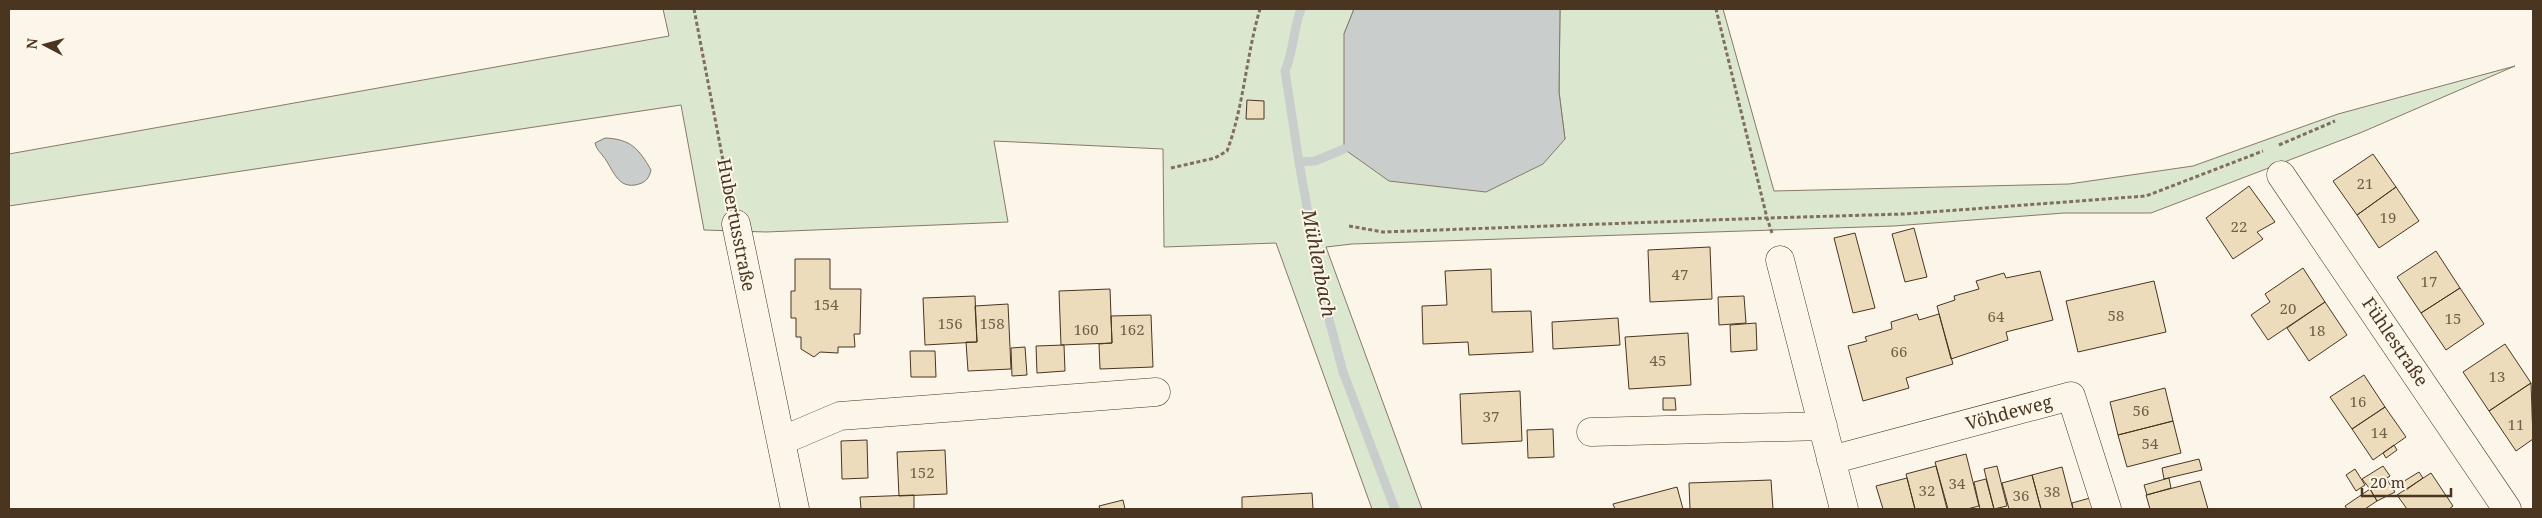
<svg xmlns="http://www.w3.org/2000/svg" width="2542" height="518" font-family="'Noto Serif',serif">
<style>
.green{fill:#dce7d0;stroke:#887966}
.water{fill:#c9cecd;stroke:#887966}
.lines{fill:none;stroke-linecap:round;stroke-linejoin:round}
.stream{stroke:#c9cecd;stroke-width:9}
.building{fill:#ecdcbc;stroke:#4a3520}
.minor-casing{stroke:#4a3520;stroke-width:29}
.path{stroke:#7f6f5c;stroke-width:3;stroke-dasharray:4 2.5;stroke-linecap:butt}
.minor{stroke:#fbf6e9;stroke-width:28}
.labels{text-anchor:middle;stroke-width:4;stroke-linejoin:round;paint-order:stroke}
.number-label{font-size:15px;fill:#725f47}
.street-label{font-size:18px;fill:#4a3520;stroke:#fbf6e9}
.water-label{font-size:19px;font-style:italic;fill:#4a3520;stroke:#fbf6e9}
</style>
<rect width="100%" height="100%" fill="#fbf6e9"/>
<!-- green -->
<path class="green" d="M663,9H1354L1344,34L1565,139L1559,92L1560,9H1723L1774,191L2069,184L2193,166L2338,114L2515,66L2360,133L2151,213H2064L1894,226L1352,244L1326,247L1422,509H1372L1276,243L1164,247L1163,149L994,141L1008,222L766,232L704,230L681,105L9,206V154L669,36Z"/>
<!-- water -->
<path class="water" d="M1354,9H1560L1559,92L1565,139L1543,164L1486,192L1389,181L1344,149V34Z
M605,138C631,139 639,149 651,170C649,178 646,182 639,184C617,191 613,168 603,156C599,151 597,150 595,143Z"/>
<g class="lines">
<!-- stream -->
<path class="stream" d="M1301,9C1293,29 1294,51 1285,71L1299,162L1323,297L1343,372L1395,509
M1299,162L1315,161L1344,149"/>
</g>
<!-- building -->
<path class="building" d="M1247,100L1264,101V119H1246Z
M2373,154L2396,187L2357,215L2333,181Z
M2249,186L2275,222L2257,232L2263,239L2233,259L2206,218Z
M2396,187L2419,221L2379,248L2357,215Z
M1914,228L1927,277L1905,282L1892,234Z
M1855,233L1875,308L1853,313L1834,238Z
M1710,247L1712,299L1650,302L1648,250Z
M2436,251L2460,288L2421,313L2397,277Z
M795,259H830V289H861L860,334H854L855,347H838V353L820,352L814,357L801,349V337H796V318H791V291H795Z
M2303,268L2325,302L2268,340L2251,315L2270,302L2265,294Z
M1491,269L1492,312L1531,311L1533,352L1469,355L1468,342L1423,344L1422,306L1447,305L1445,271Z
M2040,271L2053,320L2006,332L2008,340L1951,359L1937,306L1955,300L1954,296L1979,289L1976,281L2004,273L2006,278Z
M2154,281L2166,332L2078,352L2066,301Z
M2460,288L2484,324L2446,350L2421,313Z
M1110,289L1112,343L1061,345L1059,291Z
M975,296L977,342L925,345L923,298Z
M1744,296L1746,323L1719,325L1718,297Z
M2325,302L2347,335L2309,361L2287,328Z
M1008,304L1011,369L968,371L966,342H977L975,306Z
M1917,314L1919,320L1939,314L1953,364L1906,378L1909,388L1863,401L1848,346L1867,341L1865,337L1892,329L1891,322Z
M1151,315L1153,367L1100,369L1099,344L1112,343L1111,316Z
M1618,318L1620,345L1553,349L1552,322Z
M1756,323L1757,350L1731,352L1730,325Z
M1688,333L1691,385L1629,389L1625,337Z
M2505,344L2531,383L2489,411L2463,372Z
M1064,345L1065,371L1037,373L1036,346Z
M1025,347L1027,375L1012,376L1011,348Z
M910,351H935L936,377H911Z
M2364,375L2385,407L2352,429L2330,397Z
M2531,383L2533,439L2516,451L2489,411Z
M2165,388L2173,421L2118,435L2110,402Z
M1520,391L1522,441L1462,444L1460,394Z
M1663,398H1675L1676,410H1663Z
M2385,407L2406,437L2373,460L2352,429Z
M2173,421L2181,453L2127,467L2118,435Z
M1553,429L1554,457L1528,458L1527,430Z
M867,440L868,478L842,479L841,441Z
M2394,445L2397,450L2386,458L2383,453Z
M945,450L947,494L899,496L897,452Z
M1966,454L1979,506L1967,509H1948L1935,462Z
M2199,459L2202,470L2164,479L2162,468Z
M1936,466L1947,509H1915L1906,474Z
M1997,466L2007,506L1994,509L1984,469Z
M2383,466L2390,476L2370,489L2362,479Z
M2062,467L2073,509H2041L2032,475Z
M2355,469L2365,485L2356,491L2346,475Z
M2419,472L2423,478L2406,490L2401,483Z
M2431,473L2453,506L2449,509H2407L2397,495Z
M2032,475L2041,509H2009L2002,483Z
M1907,478L1915,509H1883L1876,486Z
M2169,478L2171,488L2147,495L2144,485Z
M2386,478L2395,492L2377,501L2370,489Z
M1986,479L1994,509H1980L1974,482Z
M1771,480L1773,509H1690L1689,483Z
M2200,481L2208,509H2150L2146,495Z
M1677,487L1683,509H1615L1613,504Z
M2370,489L2377,501L2365,509H2347L2345,506Z
M1312,493L1313,509H1242V497Z
M914,495V509H861L860,497Z
M2090,498L2093,509H2073L2072,503Z
M1123,500L1125,509H1100L1099,506Z"/>
<g class="lines">
<defs>
<path id="minor" d="M2281,175L2507,509
M736,224L795,509
M1780,260L1844,509
M1591,432L1823,426
M781,441L840,416L1156,392
M1831,460L2071,396L2107,509"/>
</defs>
<!-- minor casing -->
<use href="#minor" class="minor-casing"/>
<!-- path -->
<path class="path" d="M694,9L730,197
M2279,145L2335,121
M1171,168L1215,158L1227,151C1244,106 1246,56 1260,9
M1349,226L1383,232L1767,218L1716,9
M1772,233L1767,218L1904,214L2146,196L2263,151"/>
<!-- minor -->
<use href="#minor" class="minor"/>
</g>
<g class="labels">
<!-- number labels -->
<g class="number-label">
<text x="2365" y="189">21</text>
<text x="2388" y="223">19</text>
<text x="2239" y="232">22</text>
<text x="1680" y="280">47</text>
<text x="2429" y="287">17</text>
<text x="826" y="310">154</text>
<text x="2288" y="314">20</text>
<text x="2116" y="321">58</text>
<text x="1996" y="322">64</text>
<text x="2453" y="324">15</text>
<text x="950" y="329">156</text>
<text x="992" y="329">158</text>
<text x="1086" y="335">160</text>
<text x="1132" y="335">162</text>
<text x="2317" y="336">18</text>
<text x="1899" y="357">66</text>
<text x="1658" y="366">45</text>
<text x="2497" y="382">13</text>
<text x="2358" y="407">16</text>
<text x="2141" y="416">56</text>
<text x="1491" y="422">37</text>
<text x="2516" y="430">11</text>
<text x="2379" y="438">14</text>
<text x="2150" y="449">54</text>
<text x="922" y="478">152</text>
<text x="1957" y="489">34</text>
<text x="1927" y="496">32</text>
<text x="2052" y="497">38</text>
<text x="2021" y="501">36</text>
</g>
<!-- street labels -->
<g class="street-label">
<text transform="translate(736 225) rotate(79)" y="6">Hubertusstraße</text>
<text transform="translate(2395 342) rotate(56)" y="6">Fühlestraße</text>
<text transform="translate(2009 413) rotate(-15)" y="6">Vöhdeweg</text>
</g>
<!-- water labels -->
<g class="water-label">
<text transform="translate(1319 263) rotate(79)" y="7">Mühlenbach</text>
</g>
</g>
<!-- border -->
<rect width="2542" height="518" fill="none" stroke="#4a3520" stroke-width="20"/>
<!-- north arrow -->
<g transform="translate(45 45) rotate(276)" stroke="#fbf6e9" stroke-width="4" paint-order="stroke">
<path d="M0-4L9 19L0 12L-9 19Z" fill="#4a3520"/>
<text y="-8" font-size="14" font-weight="bold" text-anchor="middle" fill="#4a3520">N</text>
</g>
<!-- scale -->
<path d="M2362 488v8h89v-8" fill="none" stroke="#4a3520" stroke-width="2.5"/>
<text x="2370" y="488" font-size="15" fill="#4a3520" stroke="#fbf6e9" stroke-width="4" paint-order="stroke">20 m</text>
</svg>
